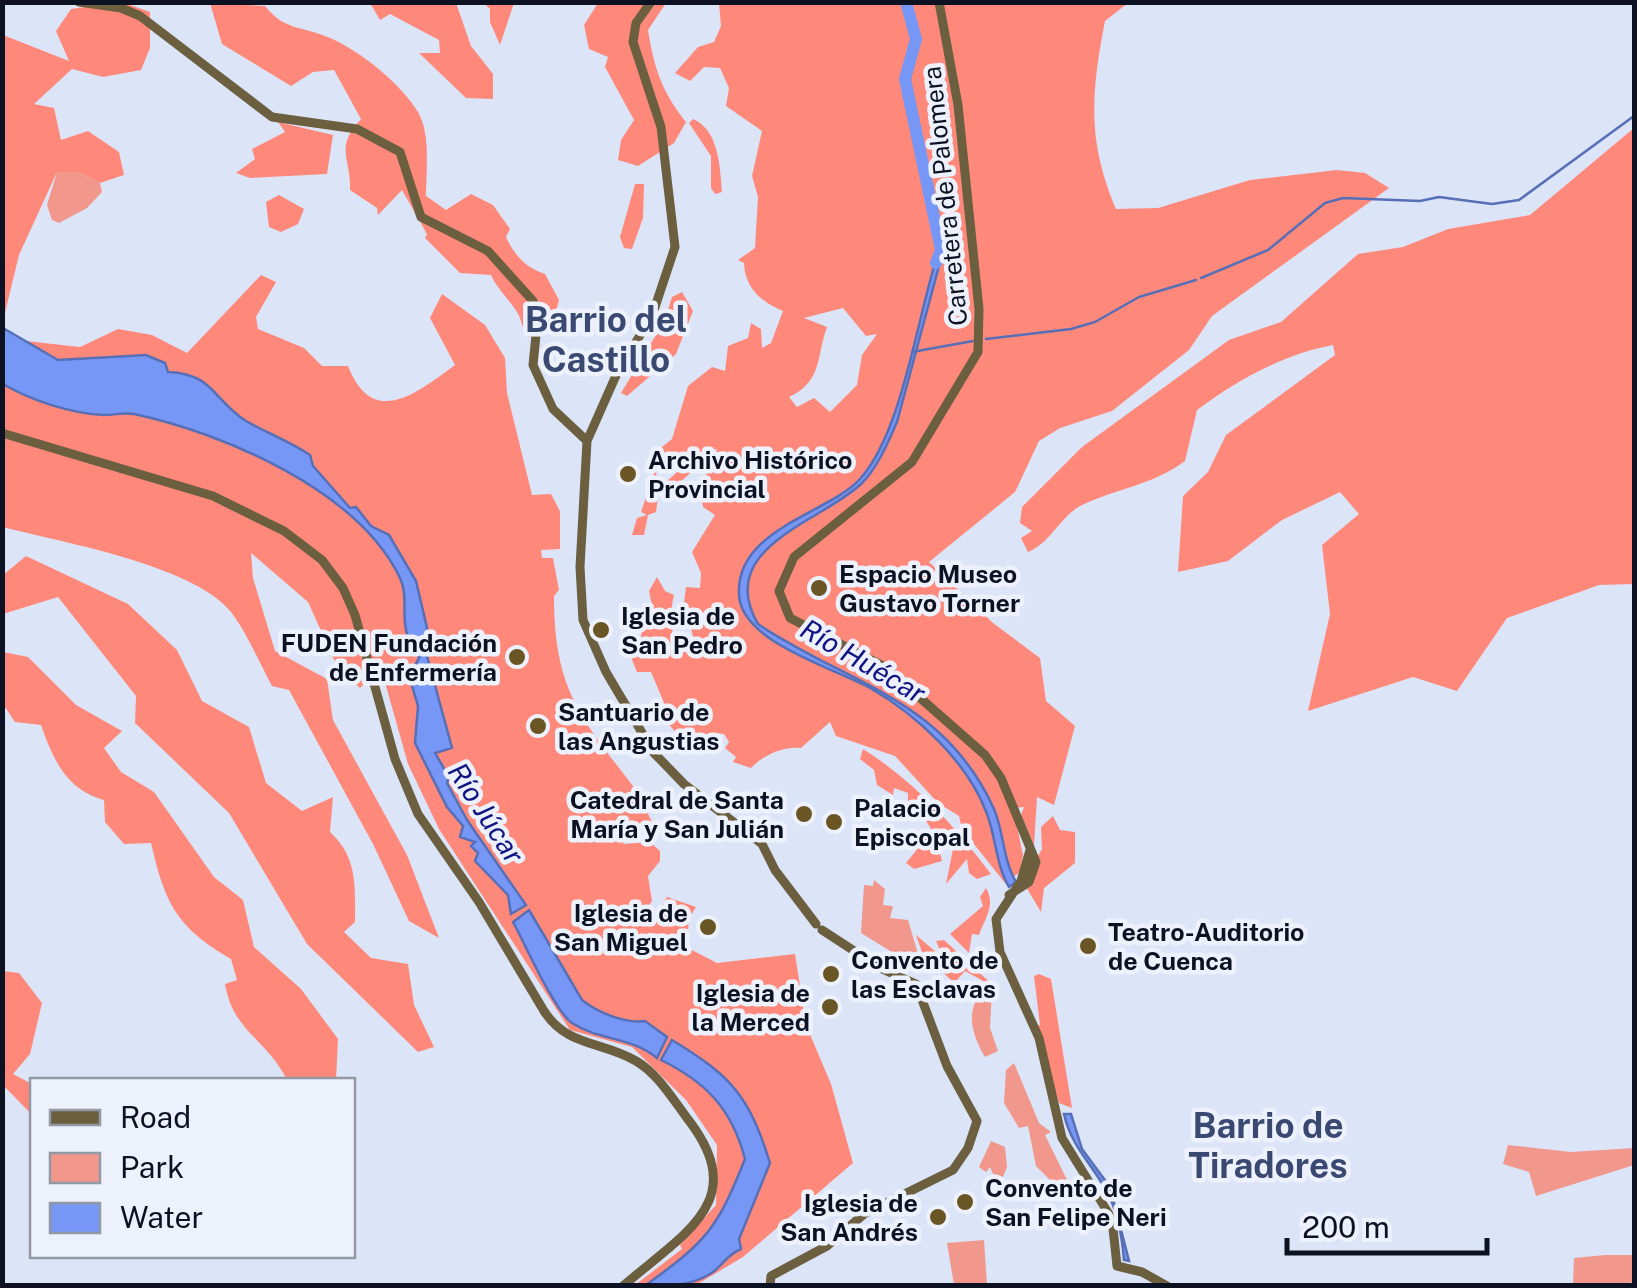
<svg xmlns="http://www.w3.org/2000/svg" width="1637" height="1288" font-family="'Public Sans',sans-serif">
<style>
.green{fill:#f1978b}
.forest{fill:#fe897b;fill-rule:evenodd}
.water{fill:#7697f5;stroke:#566fb6;stroke-width:2.5}
.lines{fill:none;stroke-linecap:round;stroke-linejoin:round}
.stream{stroke:#566fb6;stroke-width:2.5}
.river{stroke:#7697f5;stroke-width:12}
.secondary{stroke:#6b5f3f;stroke-width:9}
.poi-dot{fill:#695624;stroke:#edf1fc;stroke-width:4}
.labels{text-anchor:middle;stroke-width:9;stroke-linejoin:round;paint-order:stroke}
.street-label{font-size:25px;fill:#0d1223;stroke:#edf1fc}
.poi-label{font-size:25px;font-weight:bold;fill:#0d1223;stroke:#edf1fc;text-anchor:start}
.water-label{font-size:28px;font-style:italic;fill:#101382;stroke:#edf1fc}
.district-label{font-size:35px;font-weight:bold;fill:#3a4972;stroke:#edf1fc}
</style>
<rect width="100%" height="100%" fill="#dce4f8"/>
<!-- green -->
<path class="green" d="M57,172H79L100,183L102,192L87,208L59,223L52,220L47,205Z
M874,880L885,889L883,905L893,906L890,918L908,920L919,957L895,954L861,933L864,885L873,886Z
M988,988L992,989L990,1028L998,1051L985,1057C969,1030 965,1004 988,988Z
M1014,1063L1039,1123L1051,1132L1045,1135L1067,1180L1059,1189L1036,1166L1028,1126L1019,1128L1004,1103L1006,1070Z
M991,1141L1005,1147L1007,1167L1003,1177L993,1174L990,1167L986,1172L979,1167Z
M1508,1145L1571,1152L1634,1148V1165L1536,1196L1529,1172L1503,1164Z
M984,1240L987,1285H954L947,1243Z
M1605,1255H1634V1280L1628,1285H1573L1574,1258Z"/>
<!-- forest -->
<path class="forest" d="M122,2L150,12V48L141,70L103,77L72,69L34,104L54,108L61,140L88,131L119,152L124,175L100,183L79,172H57L19,255L3,321V35L69,61L56,31L71,9Z
M210,3L265,6C286,32 301,25 330,38C362,52 400,83 418,112C431,134 426,172 426,196L446,210L471,194L493,205L510,229L506,237C515,256 525,267 545,274L559,300L551,330L529,337C521,329 523,322 517,312C509,299 498,290 491,275L460,273L425,238L427,234L402,190L378,215L377,208L350,190C351,157 334,148 361,119L334,70L313,72L291,86L222,44Z
M370,3H456L471,46L493,74V99L466,98L419,53H440L439,40L390,14L380,20Z
M484,3H514L500,45L490,22V9Z
M598,3H666L648,30C654,68 662,92 686,122L674,143L638,166L618,160L621,140L634,120L605,67L608,57L589,49L584,25Z
M719,3H1128L1105,21C1091,94 1087,140 1116,209L1158,208L1250,180L1337,170L1365,173L1389,188L1212,316L1189,350L1112,411L1060,428L1039,441L1015,492L929,562L993,623L1040,658L1046,701L1075,726L1054,805L1037,797L1034,846L1021,815L1024,807L1013,808L1023,855L1020,872L1005,883L962,829L959,816L938,803L895,756L836,736L830,722L801,748C784,746 763,755 751,768L733,762L736,757L725,748L729,742L724,734L715,733L704,744L686,733L681,738L662,717L667,710L651,672H637L628,650L640,646L642,627L655,620L649,591L657,577L665,591L674,595C669,613 675,627 671,644L686,652L697,651L684,603L686,587L700,588L701,573L692,552L715,515L703,507L700,489L717,449L700,453L701,463L675,487L667,481L692,459L675,468L658,465L662,447L672,439L688,386L712,367L725,371L728,346L748,338L751,323L761,329L762,348L771,343L783,311C761,302 745,288 744,263L738,260L755,248L758,197L752,176L762,131L726,106L729,88L720,68L704,67L690,81L675,73L698,47L714,42L721,26ZM843,308L866,336L877,334L862,355L857,385L830,412L814,398L797,407L789,397C823,381 816,357 827,327L804,318Z
M693,119C719,130 720,167 722,192L715,194L711,188V156L689,123Z
M278,122L333,135L327,174L250,178L236,173L255,159L252,149L285,132Z
M1634,128V584L1599,585L1507,618L1457,691L1413,677L1308,711L1330,614L1322,545L1359,514L1340,492L1282,520L1228,561L1178,572L1183,496L1208,472L1226,435L1335,355L1333,345C1284,354 1237,380 1197,410L1185,461C1153,485 1118,488 1082,505C1060,516 1052,542 1028,552L1021,538L1032,531L1020,523L1022,507L1082,447L1229,340L1281,322L1358,254L1403,247L1448,229L1530,215Z
M635,184H644L643,218L632,249L624,248L620,237Z
M279,195L304,209L298,224L281,232L269,227L266,202Z
M261,275L276,282L256,317L258,329L304,348L322,366H348C373,430 418,392 455,365L430,318L442,294L485,325L505,358L507,393L532,495L551,494L560,511V549L541,550L542,558H553L559,590L554,596C554,693 583,720 639,794C647,804 647,819 656,826L629,831L623,844L650,842L660,851V861L648,876L652,901L642,915L661,908L667,897L696,907L689,918L687,943L681,940L676,948L679,951L686,947L717,963L795,954L806,1025L831,1084L853,1163L743,1257L696,1285H635L682,1249L680,1245L716,1205L717,1145L686,1100L632,1047L570,1030L439,829L408,764L381,668L360,688L337,666L308,602L251,553L253,578L275,651L327,679L333,720L407,855L439,938L409,921L373,844L289,690L272,686C259,662 247,633 231,612C194,565 60,542 3,527L2,328L26,341L80,347L118,329L152,335L187,353Z
M682,292L693,311L676,354L627,396L621,393L665,320L672,297Z
M655,471L660,482L656,512L648,515L644,535H632L637,518L647,515L641,512Z
M26,556L128,604L177,650L202,701L249,727L266,783L302,811L333,797L330,832C358,858 355,886 355,922L344,932L371,958L408,964L414,1005L434,1047L418,1052L307,944L229,813L135,723L136,696L58,597L3,614V575Z
M3,652L28,657L76,705L122,731L104,748L121,772L154,792L214,877L243,900L254,947L301,989L338,1039L336,1080H287C267,1039 233,1032 225,984L237,980L231,959C176,927 165,903 151,843L124,844L105,822L104,800C67,790 53,760 41,725L15,722L3,704Z
M863,749C914,781 955,826 991,874L977,879L969,873L967,859L946,884L954,844L937,838L917,807L908,803V793L894,788L893,795L877,785L874,770L860,759Z
M1053,816L1060,830L1075,832V863L1044,888L1041,912L1023,882L1042,849L1041,827Z
M928,836L938,844L942,861L914,869L906,863Z
M986,888C996,905 985,918 979,935L972,934L969,953L950,934L983,906L980,897Z
M916,935L944,959L936,941L944,940L996,988L965,971L957,980H951L922,952Z
M3,971L19,973L42,1003L30,1054L13,1074L32,1084V1115L3,1085Z
M1039,974L1051,979L1072,1108L1059,1103L1035,1026L1040,1025L1034,976Z"/>
<!-- water -->
<path class="water" d="M939,250L943,251L897,422C888,442 878,467 862,483C824,521 713,547 758,624C847,684 944,698 994,809C1004,833 1003,860 1016,882L1009,887C996,865 996,838 987,814C968,762 917,715 870,688C834,668 741,642 739,595C735,529 828,514 860,479C903,432 918,312 939,250Z
M3,328L58,360L146,355L165,363L168,372C214,374 212,399 246,421C267,433 289,441 310,455L313,466L350,508L356,507L371,526L389,535L416,581L427,628V656L452,748L435,753L449,777L447,783L467,820L526,905L511,914L508,895L475,861L478,853L471,846L475,842L460,837L463,826L447,807L415,743L418,706L409,676L419,658C415,649 408,640 406,630C402,612 408,595 400,578C358,490 223,433 134,414C123,412 115,415 104,415C72,414 30,400 3,384Z
M529,910L582,1000C597,1012 625,1024 645,1021L667,1037L657,1058C630,1036 599,1041 572,1023C555,1012 524,942 513,922Z
M672,1040C731,1076 749,1095 770,1163L739,1239L741,1249C726,1255 722,1267 710,1274C690,1286 668,1286 646,1285C708,1240 717,1229 745,1159C732,1109 706,1082 661,1060Z
M1064,1114H1071L1082,1149L1110,1187L1129,1261L1124,1260C1122,1236 1118,1211 1106,1190C1091,1163 1071,1146 1064,1114Z"/>
<g class="lines">
<!-- stream -->
<path class="stream" d="M1201,278L1268,250L1325,203L1343,198L1420,201L1439,197L1492,204L1519,200L1634,116
M986,339L1071,329L1095,322L1139,297L1196,280
M912,352L973,341"/>
<!-- river -->
<path class="river" d="M906,2L916,39L905,79L941,250L936,263"/>
<!-- secondary -->
<path class="secondary" d="M79,2L121,8L140,16L272,117L357,129L400,152L421,217L488,251L533,301L538,315L533,365L553,409L587,441
M651,2L636,23L633,42L661,127L675,247L652,316L618,371L587,441L580,567L583,620L606,672L654,753L684,784L762,844L775,870L816,924
M939,2L958,105L979,309L978,352L912,462L794,557L779,591L790,618L885,667L985,755L1001,778L1036,862L1029,882L1009,895
M2,433L213,496L284,531L322,560L343,588L355,615L395,759L418,814L479,902L544,1011C567,1047 602,1041 636,1061C657,1073 672,1098 687,1118C752,1201 684,1233 623,1286
M1030,850L1021,881L996,919L1000,952L1039,1038L1062,1138L1112,1219L1117,1266L1142,1272L1167,1286
M770,1286L771,1276L827,1246L864,1214L953,1170L968,1148L977,1121L947,1066L916,984L882,969L822,930"/>
</g>
<!-- markers -->
<g class="poi-dot">
<circle cx="628" cy="474" r="10"/>
<circle cx="819" cy="588" r="10"/>
<circle cx="601" cy="630" r="10"/>
<circle cx="517" cy="657" r="10"/>
<circle cx="538" cy="726" r="10"/>
<circle cx="804" cy="814" r="10"/>
<circle cx="834" cy="822" r="10"/>
<circle cx="708" cy="927" r="10"/>
<circle cx="1088" cy="946" r="10"/>
<circle cx="831" cy="974" r="10"/>
<circle cx="830" cy="1007" r="10"/>
<circle cx="965" cy="1202" r="10"/>
<circle cx="938" cy="1217" r="10"/>
</g>
<g class="labels">
<!-- street labels -->
<g class="street-label">
<text transform="translate(945 196) rotate(-96)" y="9">Carretera de Palomera</text>
</g>
<!-- poi labels -->
<g class="poi-label">
<text x="648" y="469">Archivo Histórico<tspan x="648" dy="29">Provincial</tspan></text>
<text x="839" y="583">Espacio Museo<tspan x="839" dy="29">Gustavo Torner</tspan></text>
<text x="621" y="625">Iglesia de<tspan x="621" dy="29">San Pedro</tspan></text>
<text x="497" y="652" text-anchor="end">FUDEN Fundación<tspan x="497" dy="29">de Enfermería</tspan></text>
<text x="558" y="721">Santuario de<tspan x="558" dy="29">las Angustias</tspan></text>
<text x="784" y="809" text-anchor="end">Catedral de Santa<tspan x="784" dy="29">María y San Julián</tspan></text>
<text x="854" y="817">Palacio<tspan x="854" dy="29">Episcopal</tspan></text>
<text x="688" y="922" text-anchor="end">Iglesia de<tspan x="688" dy="29">San Miguel</tspan></text>
<text x="1108" y="941">Teatro-Auditorio<tspan x="1108" dy="29">de Cuenca</tspan></text>
<text x="851" y="969">Convento de<tspan x="851" dy="29">las Esclavas</tspan></text>
<text x="810" y="1002" text-anchor="end">Iglesia de<tspan x="810" dy="29">la Merced</tspan></text>
<text x="985" y="1197">Convento de<tspan x="985" dy="29">San Felipe Neri</tspan></text>
<text x="918" y="1212" text-anchor="end">Iglesia de<tspan x="918" dy="29">San Andrés</tspan></text>
</g>
<!-- water labels -->
<g class="water-label">
<text transform="translate(863 661) rotate(30)" y="10">Río Huécar</text>
<text transform="translate(486 813) rotate(57)" y="10">Río Júcar</text>
</g>
<!-- district labels -->
<g class="district-label">
<text x="606" y="332">Barrio del<tspan x="606" dy="40">Castillo</tspan></text>
<text x="1268" y="1138">Barrio de<tspan x="1268" dy="40">Tiradores</tspan></text>
</g>
</g>
<!-- border -->
<rect width="1637" height="1288" fill="none" stroke="#0d1223" stroke-width="10"/>
<!-- legend -->
<rect x="30" y="1078" width="325" height="180" fill="#edf1fc" stroke="#9398a5" stroke-width="2.5"/>
<rect x="50" y="1110" width="50" height="15" fill="#6b5f3f" stroke="#9398a5" stroke-width="2.5"/>
<text x="120" y="1128" font-size="30" fill="#0d1223">Road</text>
<rect x="50" y="1153" width="50" height="30" fill="#f1978b" stroke="#9398a5" stroke-width="2.5"/>
<text x="120" y="1178" font-size="30" fill="#0d1223">Park</text>
<rect x="50" y="1203" width="50" height="30" fill="#7697f5" stroke="#9398a5" stroke-width="2.5"/>
<text x="120" y="1228" font-size="30" fill="#0d1223">Water</text>
<!-- scale -->
<path d="M1287 1238v15h200v-15" fill="none" stroke="#0d1223" stroke-width="5"/>
<text x="1302" y="1238" font-size="30" fill="#0d1223" stroke="#edf1fc" stroke-width="8" paint-order="stroke">200 m</text>
</svg>
